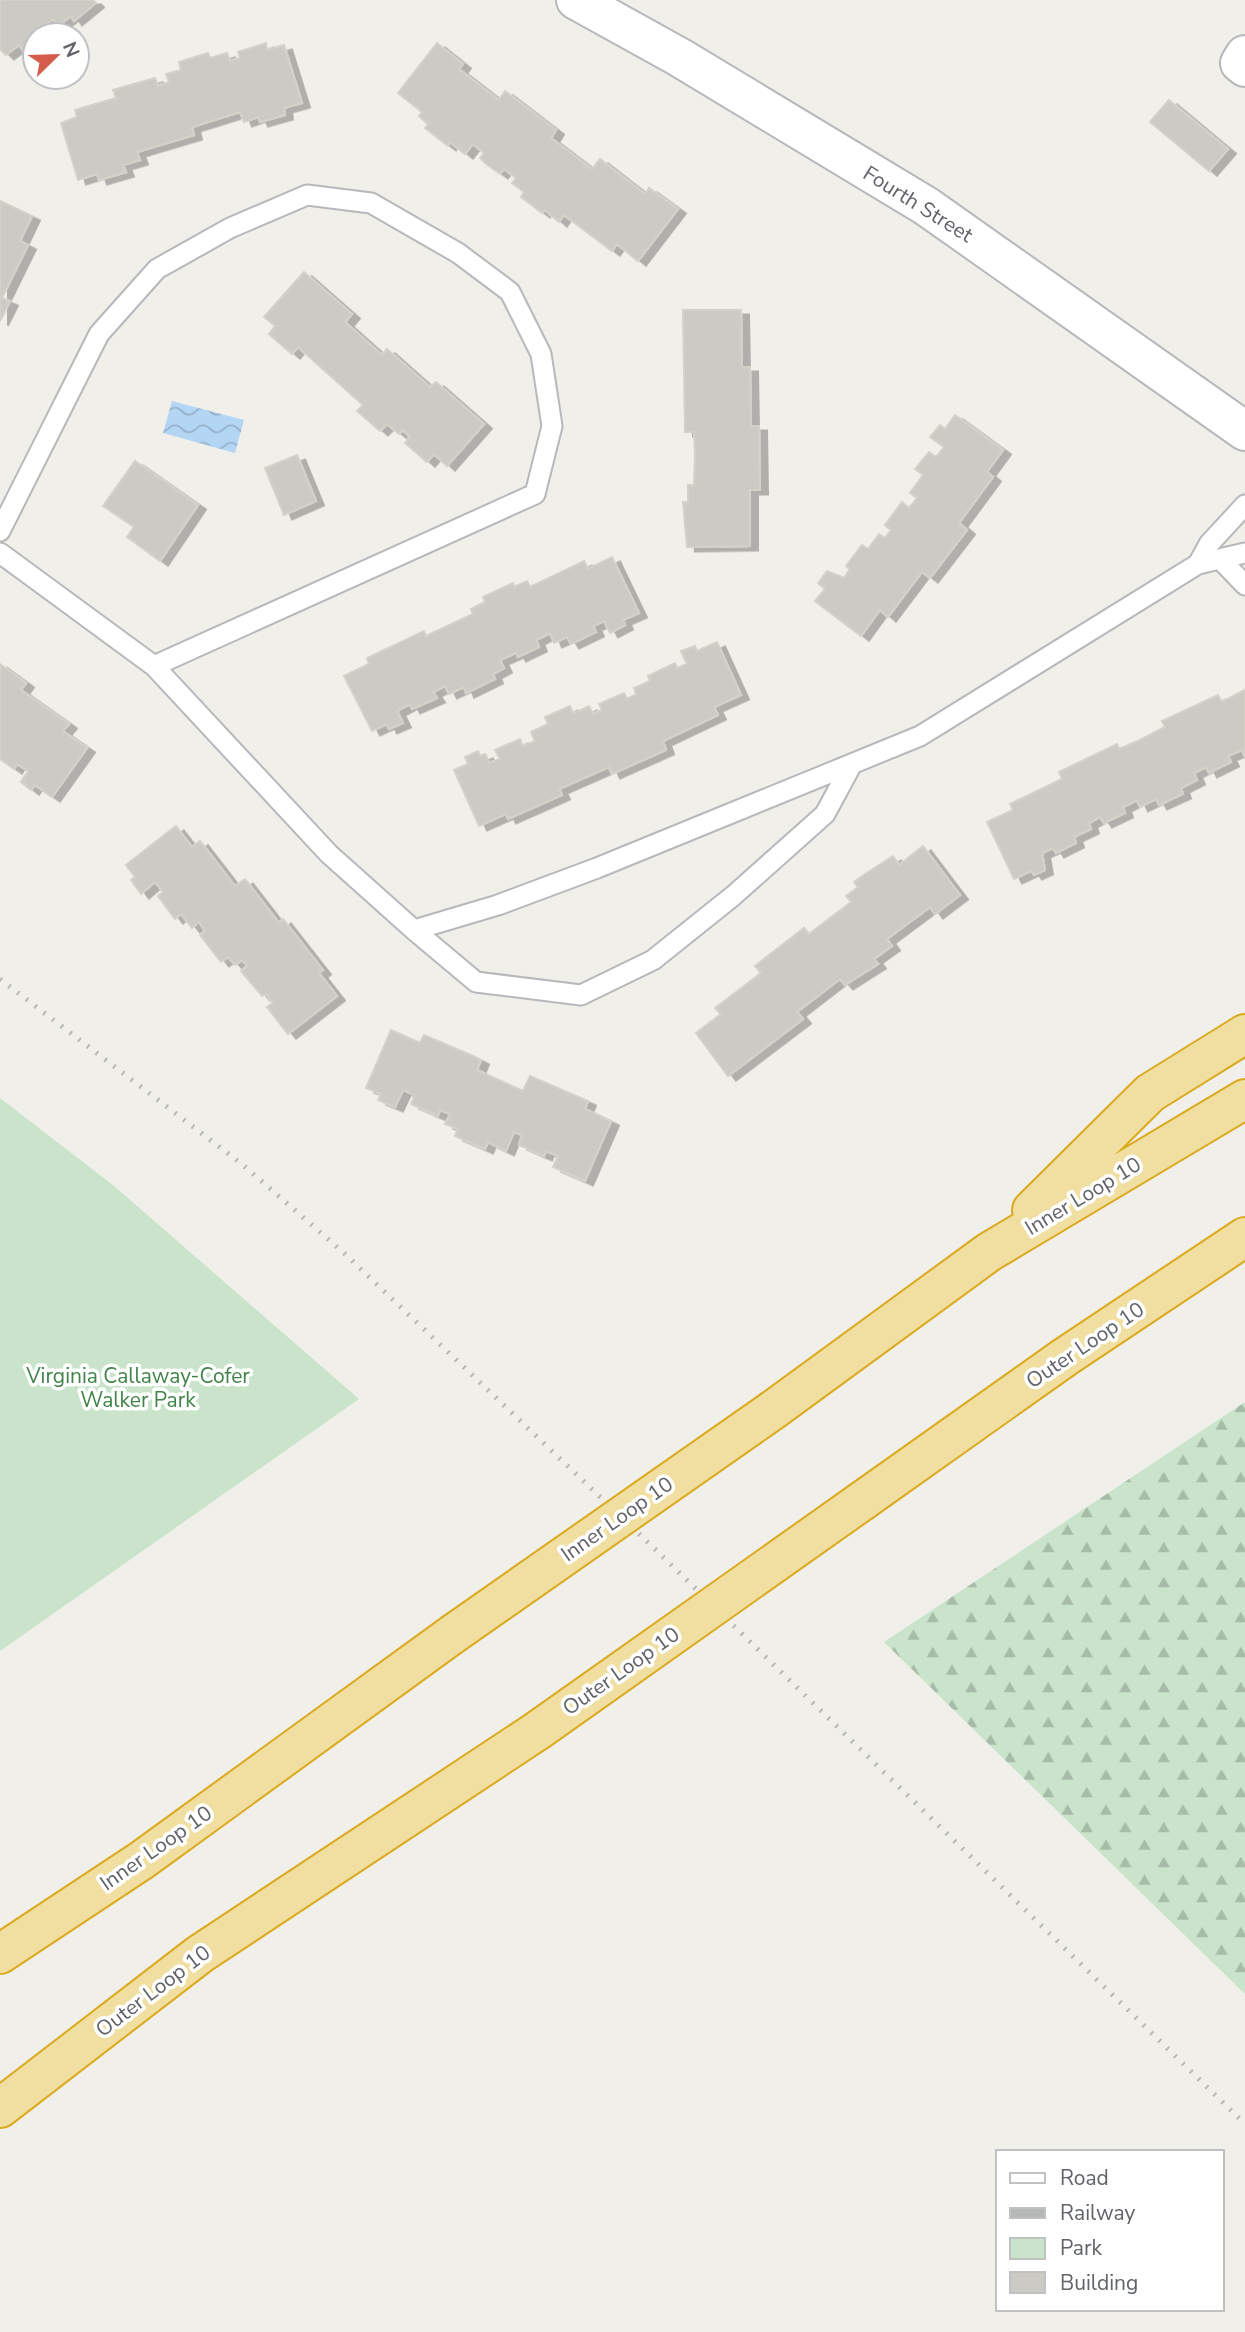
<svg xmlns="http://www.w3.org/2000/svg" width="1245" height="2332" font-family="'Nunito Sans',sans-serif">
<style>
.forest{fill:url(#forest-firs)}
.park{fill:#c9e4ca}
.water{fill:url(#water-waves)}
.building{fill:#cbcac5;stroke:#d4d1c8;stroke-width:2;filter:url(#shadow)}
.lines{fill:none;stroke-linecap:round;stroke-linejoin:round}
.service-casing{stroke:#b6b8bb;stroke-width:23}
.minor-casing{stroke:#b6b8bb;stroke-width:42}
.tertiary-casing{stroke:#b6b8bb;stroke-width:42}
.motorway-casing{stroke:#dba91e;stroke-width:42}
.service{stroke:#fff;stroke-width:19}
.minor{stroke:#fff;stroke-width:38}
.tertiary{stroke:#fff;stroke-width:38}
.motorway{stroke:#f0dfa0;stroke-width:38}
.rail{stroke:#b6b7b7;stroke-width:5;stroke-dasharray:2 9;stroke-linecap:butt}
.motorway-bridge-casing{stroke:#dba91e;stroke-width:42;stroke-linecap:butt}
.motorway-bridge{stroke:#f0dfa0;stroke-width:38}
.labels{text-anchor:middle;stroke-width:7;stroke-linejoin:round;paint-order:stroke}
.street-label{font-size:21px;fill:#606367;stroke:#fff}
.park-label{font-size:21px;fill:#428349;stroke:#fff}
</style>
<defs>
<pattern id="forest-firs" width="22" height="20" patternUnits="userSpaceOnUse" patternTransform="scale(1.75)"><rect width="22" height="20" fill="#c9e4ca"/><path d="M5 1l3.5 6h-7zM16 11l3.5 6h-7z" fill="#a7bca8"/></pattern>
<pattern id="water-waves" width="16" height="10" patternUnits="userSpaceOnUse" patternTransform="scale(1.75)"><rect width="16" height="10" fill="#b4d6f5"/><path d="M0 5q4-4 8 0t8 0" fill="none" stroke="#96b1ca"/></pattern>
<filter id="shadow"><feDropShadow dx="8" dy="4.5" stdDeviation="0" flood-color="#0004"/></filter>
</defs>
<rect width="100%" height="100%" fill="#f0efe9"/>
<!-- forest -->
<path class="forest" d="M1245,1402V1994L884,1642Z"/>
<!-- park -->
<path class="park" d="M0,1098L114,1186L359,1399L0,1651Z"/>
<!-- water -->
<path class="water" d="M172,401L244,420L235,453L163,433Z"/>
<!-- building -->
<path class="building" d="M0,0H93L96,3L74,21L71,16L58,26L53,19L42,28L47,33L35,35V43L24,52L19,45L6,55L0,49Z
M266,43L267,50L284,45L302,103L284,108L285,115L260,122L258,117L244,122L240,112L192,127L194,135L137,152L140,160L123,165L126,172L99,180L97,174L78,180L61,123L77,117L75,110L116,98L113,90L155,78L158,86L169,82L166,74L181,70L179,62L208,53L210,58L227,53L230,61L240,58L238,52Z
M437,43L463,64L459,69L499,100L505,91L556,130L551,138L592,169L600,159L645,194L649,188L678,209L638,261L617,244L612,251L564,215L559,222L545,210L542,213L521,197L524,192L512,183L516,178L504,169L500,174L485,163L480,158L484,153L473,144L465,154L450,142L448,146L425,128L428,124L419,116L422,112L398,93Z
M1169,100L1228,149L1209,171L1150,122Z
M0,201L32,216L20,241L28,245L2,298L10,301L0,321Z
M304,272L352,314L345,322L382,355L387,349L430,387L436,382L484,424L447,466L434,454L427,462L405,443L410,437L403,430L399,434L387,424L380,431L357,411L363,405L298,347L292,354L269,334L275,326L264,317Z
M683,310H741L742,367H750L751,426H759L760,490H750V546L687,547L683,502H688V485H694L695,455L694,432H685Z
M955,415L1003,450L987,472L993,477L959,523L967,530L930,578L922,572L888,617L880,610L861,636L815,601L825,589L818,583L827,571L844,578L850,569L846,566L862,545L868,549L879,534L885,538L891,530L885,525L902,502L909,508L917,498L910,493L923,475L915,469L929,452L936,457L944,447L930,437L940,425L945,429Z
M297,455L316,501L284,515L265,468Z
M135,461L198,505L160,561L127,537L134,527L103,506Z
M612,557L639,613L623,620L625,625L610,633L604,621L593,626L596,632L571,644L567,637L554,643L550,633L536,640L539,647L518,657L516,653L500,660L504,668L493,674L495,679L466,693L464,687L449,694L445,686L433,692L437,698L412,709L410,704L397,711L403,723L389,729L387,724L372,731L344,676L369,664L367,658L424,631L426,636L473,614L471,609L485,602L483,597L513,583L514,587L527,581L530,587L584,561L588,569Z
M717,642L741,695L714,707L718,715L663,741L666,750L612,774L609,767L559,789L562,795L508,819L506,814L479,826L454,770L468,764L465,757L478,751L480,756L485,754L489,763L500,759L495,750L520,739L523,747L535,741L531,732L548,724L545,717L570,706L573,714L589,706L593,714L602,710L599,704L624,693L627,699L636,694L634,688L650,681L648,676L675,663L677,668L687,664L681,651L695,646L697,651Z
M0,664L26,683L21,690L69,724L63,731L87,748L52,797L35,785L31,790L21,782L28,771L17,764L14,769L0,759Z
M1245,690V757L1242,750L1228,756L1231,762L1209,773L1206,767L1194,773L1197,780L1181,788L1183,794L1159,805L1156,799L1140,807L1137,800L1123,807L1125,813L1104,823L1100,817L1089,823L1091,829L1074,837L1076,843L1056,853L1053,848L1042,853L1045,870L1034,875L1031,871L1014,879L987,822L1013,810L1010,804L1062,779L1059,772L1117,744L1119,749L1138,741L1165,727L1162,721L1218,695L1222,702Z
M176,826L192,847L200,841L235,886L245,879L279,923L283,919L323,970L319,973L337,996L288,1034L267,1007L273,1003L266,994L262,996L241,971L247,966L242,960L235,965L228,957L221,962L200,935L205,931L199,922L192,928L181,914L175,919L158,896L163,892L155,882L141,894L131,880L135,877L126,865Z
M923,846L960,895L935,914L930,907L887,939L892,946L874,959L878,964L845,985L840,979L797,1012L803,1019L728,1076L696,1033L721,1014L715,1008L761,973L755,966L804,928L809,934L851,902L846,896L858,887L854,882L862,876L893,856L899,865Z
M391,1030L420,1043L424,1035L473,1056L481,1060L477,1070L523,1091L530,1076L588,1101L585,1109L611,1121L585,1181L553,1167L558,1156L546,1151L544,1156L519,1145L522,1135L514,1132L506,1151L488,1142L485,1149L455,1136L458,1129L445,1124L450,1114L440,1110L438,1116L411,1104L415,1095L403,1090L395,1107L378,1100L381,1094L366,1088Z"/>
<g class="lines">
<defs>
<path id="service" d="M0,531L99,334L157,269L230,228L307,195L371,203L458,253L510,292L541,354L552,426L535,494L154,666
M0,553L154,666L329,854L414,930L498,905L597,868L920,736L1198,564L1245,553
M1220,559L1245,585
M1198,564L1209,544L1245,505
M414,930L476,982L581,995L653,960L733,896L825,814L852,764"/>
<path id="minor" d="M1245,55L1240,63L1245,67"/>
<path id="tertiary" d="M576,0L679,57L926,206L1245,431"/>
<path id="motorway" d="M1032,1210L1150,1093L1245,1034
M773,1410L989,1252L1245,1099
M862,1501L1065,1357L1245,1237
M0,1954L142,1860L453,1634
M0,2108L200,1954L537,1731"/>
</defs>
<!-- service casing -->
<use href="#service" class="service-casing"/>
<!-- minor casing -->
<use href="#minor" class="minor-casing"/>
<!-- tertiary casing -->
<use href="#tertiary" class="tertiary-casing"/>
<!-- motorway casing -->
<use href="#motorway" class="motorway-casing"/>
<!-- service -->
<use href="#service" class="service"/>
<!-- minor -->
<use href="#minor" class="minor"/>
<!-- tertiary -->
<use href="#tertiary" class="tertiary"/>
<!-- motorway -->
<use href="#motorway" class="motorway"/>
<!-- rail -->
<path class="rail" d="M0,979L243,1165L344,1253L659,1553L1245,2124"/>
<defs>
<path id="motorway-bridge" d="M453,1634L773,1410
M537,1731L862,1501"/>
</defs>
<!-- motorway-bridge casing -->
<use href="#motorway-bridge" class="motorway-bridge-casing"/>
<!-- motorway-bridge -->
<use href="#motorway-bridge" class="motorway-bridge"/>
</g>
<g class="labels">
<!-- street labels -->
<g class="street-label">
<text transform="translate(918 204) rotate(32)" y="7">Fourth Street</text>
<text transform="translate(1083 1196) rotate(-31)" y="7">Inner Loop 10</text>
<text transform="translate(1085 1345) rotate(-34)" y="7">Outer Loop 10</text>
<text transform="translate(617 1519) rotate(-35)" y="7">Inner Loop 10</text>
<text transform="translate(621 1671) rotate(-35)" y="7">Outer Loop 10</text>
<text transform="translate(156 1848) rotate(-35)" y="7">Inner Loop 10</text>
<text transform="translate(153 1991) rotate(-37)" y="7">Outer Loop 10</text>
</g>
<!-- park labels -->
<g class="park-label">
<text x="138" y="1383">Virginia Callaway-Cofer<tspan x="138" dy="24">Walker Park</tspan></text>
</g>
</g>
<!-- legend -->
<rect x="996" y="2150" width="228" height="161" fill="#ffffff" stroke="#bfc1c2" stroke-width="2"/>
<rect x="1010" y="2173" width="35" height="10" fill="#ffffff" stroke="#bfc1c2" stroke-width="2"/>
<text x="1060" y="2185" font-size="21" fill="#606367">Road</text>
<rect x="1010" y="2208" width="35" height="10" fill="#b6b7b7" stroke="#bfc1c2" stroke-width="2"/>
<text x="1060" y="2220" font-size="21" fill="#606367">Railway</text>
<rect x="1010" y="2238" width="35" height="21" fill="#c9e4ca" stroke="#bfc1c2" stroke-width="2"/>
<text x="1060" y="2255" font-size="21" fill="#606367">Park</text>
<rect x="1010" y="2272" width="35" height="21" fill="#cbcac5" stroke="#bfc1c2" stroke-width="2"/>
<text x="1060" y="2290" font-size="21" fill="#606367">Building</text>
<!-- north arrow -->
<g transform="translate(56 56) rotate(67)"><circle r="33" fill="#ffffff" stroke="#bfc1c2" stroke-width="2"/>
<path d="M0-5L12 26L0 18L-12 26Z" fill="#d45c4b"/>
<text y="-10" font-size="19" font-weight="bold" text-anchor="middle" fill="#606367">N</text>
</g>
</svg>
